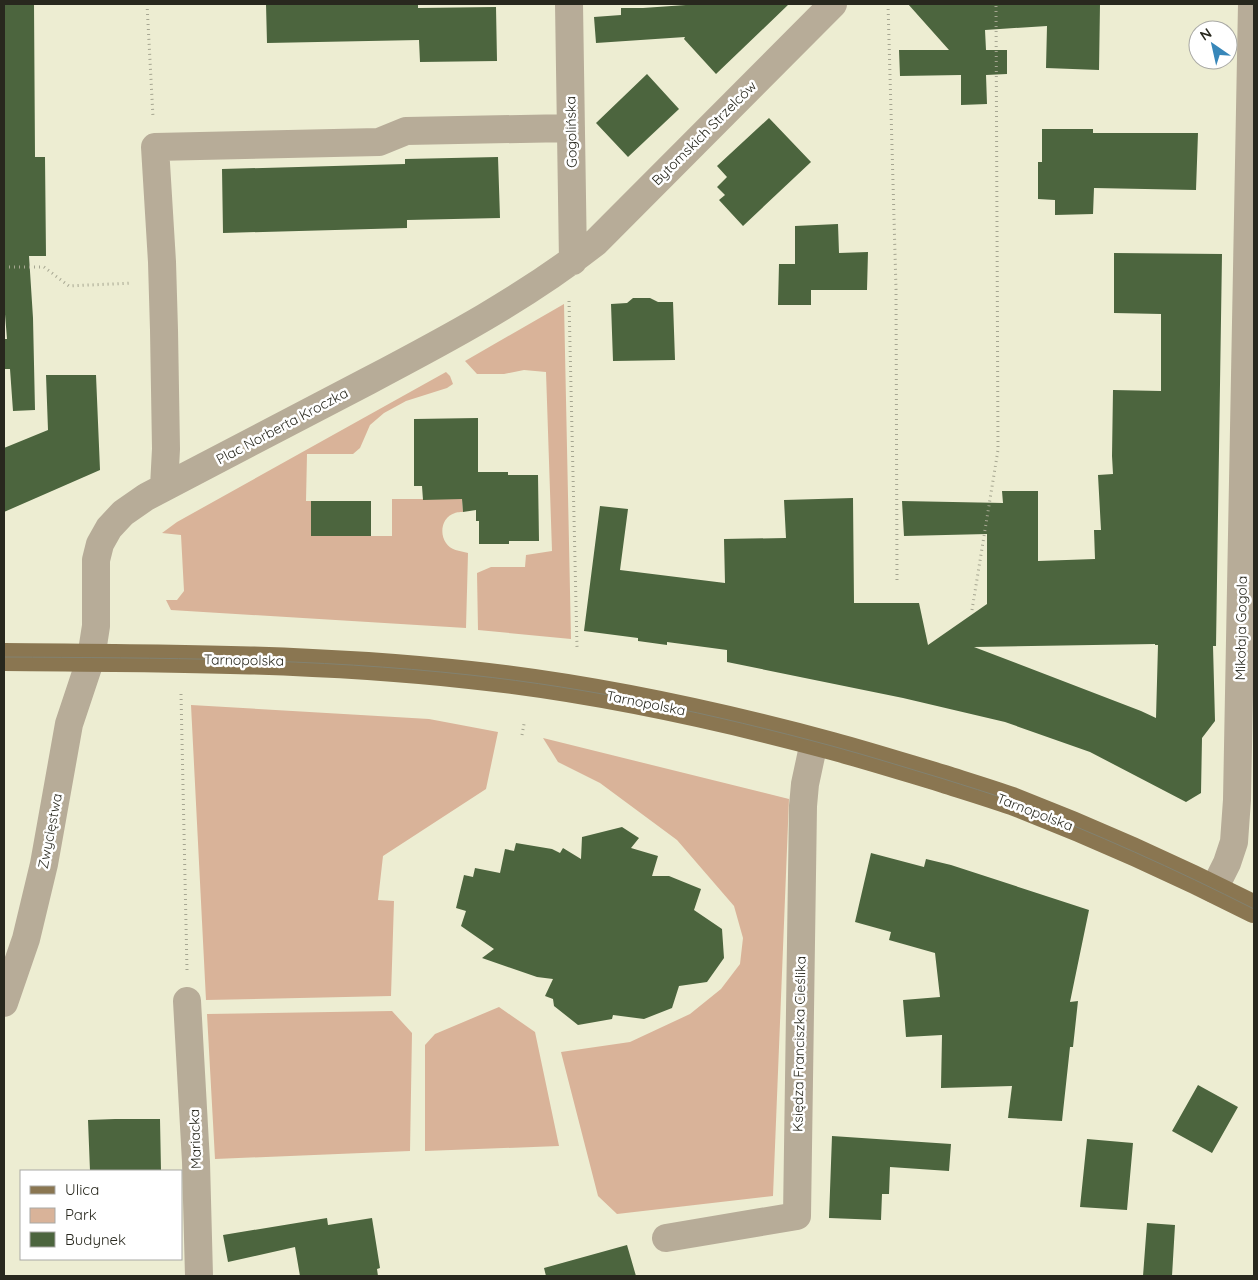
<svg xmlns="http://www.w3.org/2000/svg" width="1258" height="1280" font-family="Quicksand,sans-serif">
<style>
.green{fill:#d9b399}
.building{fill:#4c653e;fill-rule:evenodd}
.lines{fill:none;stroke-linecap:round;stroke-linejoin:round}
.path{stroke:#a6a691;stroke-width:3;stroke-dasharray:1 4;stroke-linecap:butt}
.minor{stroke:#b7ac98;stroke-width:28}
.major{stroke:#8a7651;stroke-width:28}
.tram{stroke:#828271;stroke-width:1}
.labels{text-anchor:middle;stroke-width:5;stroke-linejoin:round;paint-order:stroke}
.street-label{font-size:14px;fill:#28281e;stroke:#fff}
</style>
<rect width="100%" height="100%" fill="#ededd2"/>
<!-- green -->
<path class="green" d="M564,304L571,639L478,630L477,573L491,567H525L526,555L552,551L546,372L524,370L504,374H477L465,361Z
M446,372L450,376L453,384L447,388L406,401L384,413L370,425L360,448L353,454H307L306,501H311V536H392V499H462L463,512C462,512 456,512 455,513C442,517 439,533 446,543C450,550 460,551 468,553L466,628L171,610L166,600H177L184,591L181,535L162,533L177,522Z
M191,705L429,719L498,732L486,789L383,856L378,900L394,901L391,996L206,1000Z
M543,738L789,799L773,1196L617,1214L598,1196L561,1052L630,1042L690,1014L721,989L740,964L743,938L734,906L677,840L600,783L558,762Z
M499,1007L535,1032L559,1146L425,1151V1045L435,1034Z
M392,1011L412,1033L410,1151L215,1159L207,1014Z"/>
<!-- building -->
<path class="building" d="M4,4H34L35,157H45L46,256H29L33,318L35,410L13,411L10,369H4V339H7L4,302Z
M266,4H418V8L496,7L497,61L420,62L419,40L267,43Z
M700,4H789L716,74L684,39L685,37L596,43L594,17L621,15V8H643Z
M908,4H1100L1099,70L1046,68L1047,26L985,30L986,50H1007V74L986,75L987,104L961,105V75L900,76L899,50H949Z
M647,74L679,109L628,157L596,123Z
M769,118L811,162L743,226L719,200L725,195L717,187L727,177L717,166Z
M1042,129H1093V133H1198L1196,190L1094,188L1093,214L1055,215V200L1038,199V162H1042Z
M498,157L500,218L407,220V228L223,233L222,169L405,164V159Z
M838,224L839,253L868,252L867,290H811V305H778L779,264H795V226Z
M1114,253L1222,254L1216,646H1213L1215,721L1202,738L1201,793L1186,802L1090,752L1005,722L903,698L727,662V650L667,642V645L638,641V638L584,631L600,506L628,509L620,570L725,583L724,539L786,538L784,500L853,498L854,603H919L928,645L987,604V534L904,536L902,501L1003,503L1002,491H1038V561L1095,559L1094,530H1101L1098,475L1113,474L1112,456L1113,390L1161,391V314L1114,313ZM1155,644V645H1158L1156,718L1141,711L974,647Z
M633,298H650L658,302H673L675,360L613,361L611,304L627,303Z
M46,375H96L100,470L4,512V448L48,430Z
M478,418V472H508V475H538L539,541H509V544H479V521H476V510L463,512L462,499L423,500L422,486H414V419Z
M311,501H371V536H311Z
M622,827L639,838L631,848L658,856L652,876H669L701,889L694,910L722,929L724,958L707,982L679,986L672,1008L644,1019L613,1015L612,1019L578,1025L554,1006L553,999L545,996L553,979L537,977L482,958L494,949L461,926L466,911L456,908L464,875L473,877L475,868L500,873L505,849L514,851L516,843L552,849L560,853L563,848L581,859L582,837Z
M871,853L924,867L926,859L951,865L1089,910L1070,1002L1078,1001L1073,1047H1070L1062,1121L1008,1118L1012,1086L941,1088L942,1035L906,1037L903,1000L940,997L935,953L889,940L891,932L855,922Z
M1198,1085L1238,1107L1212,1153L1172,1131Z
M115,1119H160L161,1171H90L88,1120Z
M832,1136L951,1144L949,1171L890,1167L889,1194H882L881,1220L829,1218Z
M1087,1139L1133,1143L1127,1210L1080,1207Z
M327,1218L328,1225L372,1218L380,1268L377,1269L378,1276H300L295,1247L228,1262L223,1235Z
M1147,1223L1175,1225L1172,1276H1143Z
M627,1245L636,1276H546L544,1268Z"/>
<g class="lines">
<!-- path -->
<path class="path" d="M147,4L153,117
M888,4L896,289L897,584
M4,267H44L69,286L132,283
M569,301L577,647
M972,610L998,450L996,4
M181,694L187,970
M522,735L524,724"/>
<!-- minor -->
<path class="minor" d="M569,4L573,261
M164,487L166,449L164,330L162,262L155,147L379,142L406,131L571,128
M1214,889L1227,863L1234,842L1237,800L1252,4
M187,1001L196,1162L199,1276
M4,1003L26,939L44,864L69,724L91,658L96,626V560L100,544L109,528L123,513L146,497C220,458 294,419 368,381C446,340 525,298 595,243L833,4
M666,1238L797,1216L803,806L805,784L814,742"/>
<!-- major -->
<path class="major" d="M4,657C159,658 315,658 470,675C592,688 713,714 832,746C869,756 907,768 944,779C966,786 989,793 1012,801C1095,833 1175,869 1254,909"/>
<!-- tram -->
<path class="tram" d="M4,657C159,658 315,658 470,675C592,688 713,714 832,746C869,756 907,768 944,779C966,786 989,793 1012,801C1095,833 1175,869 1254,909"/>
</g>
<g class="labels">
<!-- street labels -->
<g class="street-label">
<text transform="translate(571 132) rotate(-91)" y="5">Gogolińska</text>
<text transform="translate(704 133) rotate(-45)" y="5">Bytomskich Strzelców</text>
<text transform="translate(282 426) rotate(-28)" y="5">Plac Norberta Kroczka</text>
<text transform="translate(1241 628) rotate(-89)" y="5">Mikołaja Gogola</text>
<text transform="translate(244 660) rotate(1)" y="5">Tarnopolska</text>
<text transform="translate(646 703) rotate(11)" y="5">Tarnopolska</text>
<text transform="translate(1035 812) rotate(21)" y="5">Tarnopolska</text>
<text transform="translate(50 831) rotate(-79)" y="5">Zwycięstwa</text>
<text transform="translate(799 1044) rotate(-89)" y="5">Księdza Franciszka Cieślika</text>
<text transform="translate(195 1139) rotate(-92)" y="5">Mariacka</text>
</g>
</g>
<!-- border -->
<rect width="1258" height="1280" fill="none" stroke="#28281e" stroke-width="10"/>
<!-- legend -->
<rect x="20" y="1170" width="162" height="90" fill="#ffffff" stroke="#a9a9a5"/>
<rect x="30" y="1186" width="25" height="8" fill="#8a7651" stroke="#a9a9a5"/>
<text x="65" y="1195" font-size="15" fill="#28281e">Ulica</text>
<rect x="30" y="1208" width="25" height="15" fill="#d9b399" stroke="#a9a9a5"/>
<text x="65" y="1220" font-size="15" fill="#28281e">Park</text>
<rect x="30" y="1232" width="25" height="15" fill="#4c653e" stroke="#a9a9a5"/>
<text x="65" y="1245" font-size="15" fill="#28281e">Budynek</text>
<!-- north arrow -->
<g transform="translate(1213 45) rotate(326)"><circle r="24" fill="#ffffff" stroke="#a9a9a5"/>
<path d="M0-4L9 19L0 12L-9 19Z" fill="#3887b9"/>
<text y="-8" font-size="14" font-weight="bold" text-anchor="middle" fill="#28281e">N</text>
</g>
</svg>
